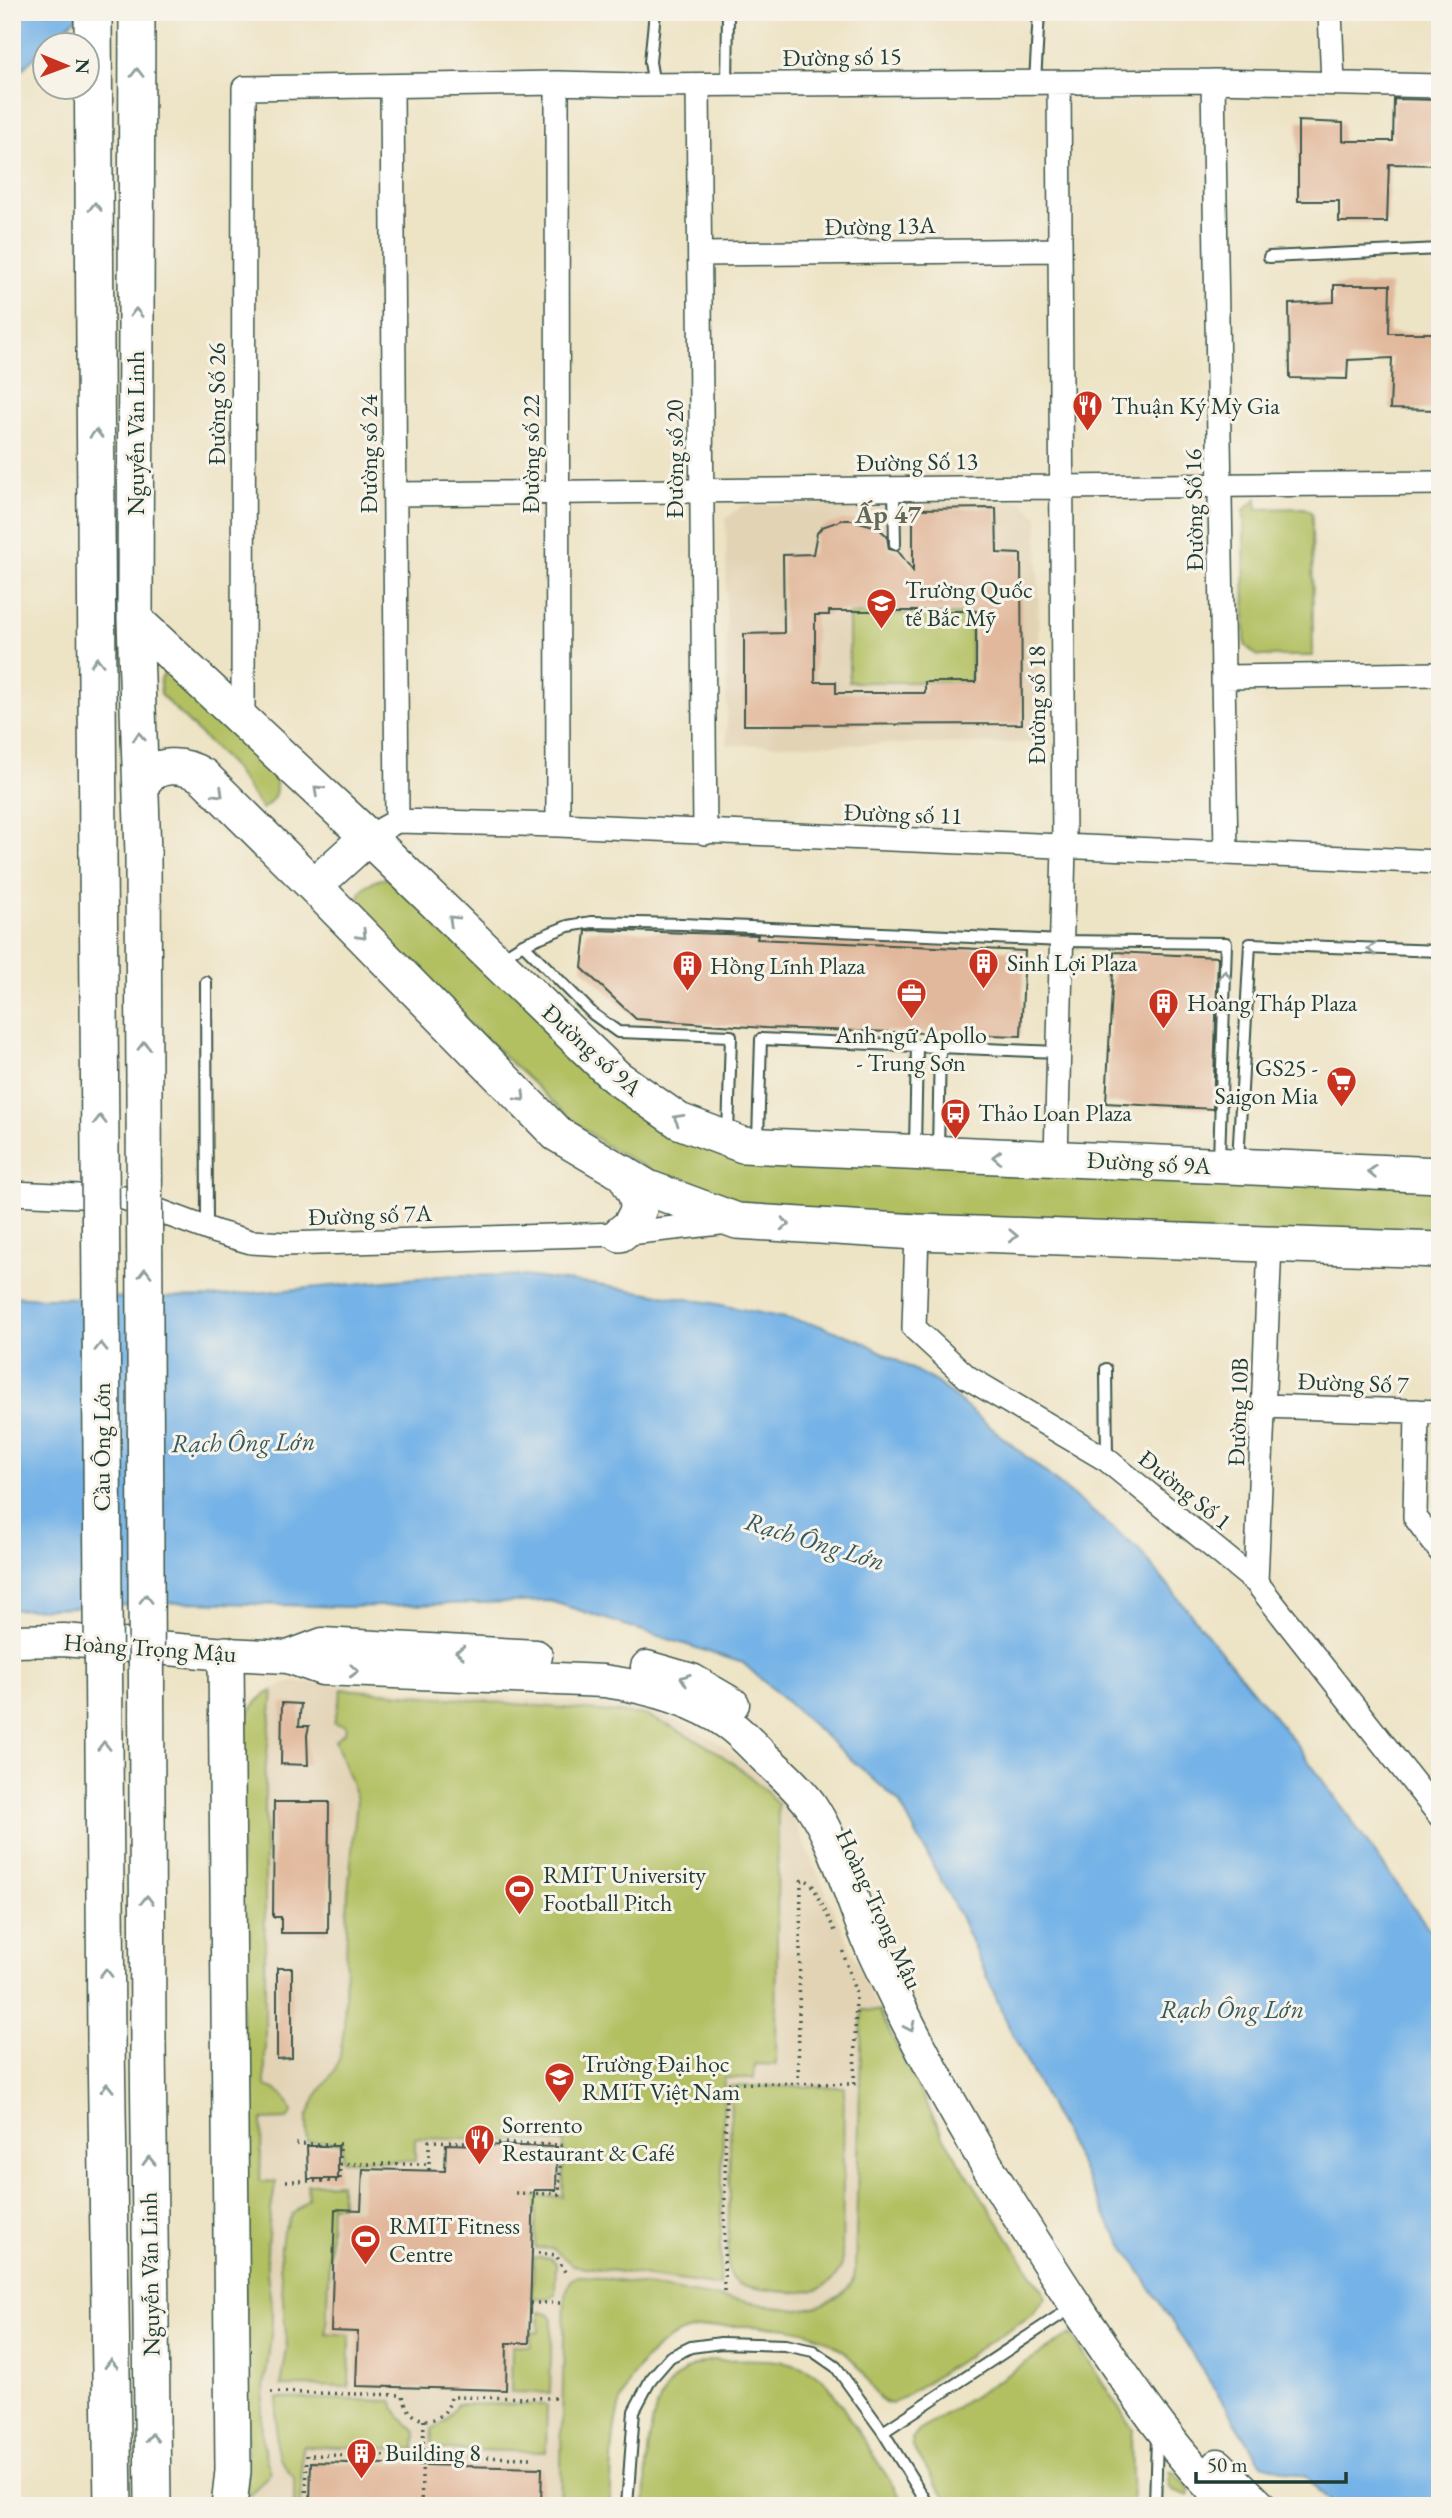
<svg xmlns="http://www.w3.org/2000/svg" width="1452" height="2518" font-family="'EB Garamond',serif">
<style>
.built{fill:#e2d3b5}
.green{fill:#b2c062;stroke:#687e4b;stroke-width:2}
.water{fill:#75b2e7;stroke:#4a788e;stroke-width:2}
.building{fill:#e1b89b;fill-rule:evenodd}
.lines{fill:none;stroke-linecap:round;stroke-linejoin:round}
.service-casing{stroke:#3e564a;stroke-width:14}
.minor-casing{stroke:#3e564a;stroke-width:26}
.secondary-casing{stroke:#3e564a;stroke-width:35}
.primary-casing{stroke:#3e564a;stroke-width:38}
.trunk-casing{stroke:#3e564a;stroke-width:40}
.path{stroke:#3e564a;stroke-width:3.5;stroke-dasharray:2 5;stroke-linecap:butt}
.service{stroke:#fff;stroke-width:10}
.minor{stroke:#fff;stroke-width:23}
.secondary{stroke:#fff;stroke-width:32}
.primary{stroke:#fff;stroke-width:35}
.trunk{stroke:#fff;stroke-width:37}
.primary-bridge-casing{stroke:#3e564a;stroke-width:38;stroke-linecap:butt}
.trunk-bridge-casing{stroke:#3e564a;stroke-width:40;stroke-linecap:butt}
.primary-bridge{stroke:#fff;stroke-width:35}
.trunk-bridge{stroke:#fff;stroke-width:37}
.oneway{stroke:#8f9e9a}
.labels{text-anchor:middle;stroke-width:6;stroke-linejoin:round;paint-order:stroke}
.street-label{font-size:24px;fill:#1f3d34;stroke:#f7f3e8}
.poi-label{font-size:24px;fill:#1f3d34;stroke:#f7f3e8;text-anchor:start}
.neighbourhood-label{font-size:26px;font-weight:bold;fill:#636858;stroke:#f7f3e8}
.water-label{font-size:26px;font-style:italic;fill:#345a61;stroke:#f7f3e8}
</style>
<rect width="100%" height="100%" fill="#f7f3e8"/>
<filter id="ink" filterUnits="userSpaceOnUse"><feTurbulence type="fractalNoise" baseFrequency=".0143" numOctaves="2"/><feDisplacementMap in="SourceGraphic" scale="14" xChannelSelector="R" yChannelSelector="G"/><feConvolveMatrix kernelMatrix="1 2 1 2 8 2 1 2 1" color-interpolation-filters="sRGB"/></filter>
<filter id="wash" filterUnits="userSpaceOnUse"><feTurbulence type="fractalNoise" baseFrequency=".00686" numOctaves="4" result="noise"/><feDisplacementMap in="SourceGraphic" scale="28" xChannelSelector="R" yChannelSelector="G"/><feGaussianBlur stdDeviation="1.57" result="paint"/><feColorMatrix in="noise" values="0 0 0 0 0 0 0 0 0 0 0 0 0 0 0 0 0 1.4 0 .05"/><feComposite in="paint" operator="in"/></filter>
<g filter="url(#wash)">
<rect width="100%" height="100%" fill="#ede3c5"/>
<!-- built -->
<path class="built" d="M1021,501L1038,517L1039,743L727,745L726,519L743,505Z
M294,1682L644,1708L682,1723L719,1743L760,1774L785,1801L879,2011L876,2271L809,2316L593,2288L579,2506H242L236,1732L249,1708L266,1691Z"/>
<!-- green -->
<path class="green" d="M1257,499V509L1304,508L1312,513L1313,656H1257L1245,645L1244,510Z
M849,614H971V682H849Z
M173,670L275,775C278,792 276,799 262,809L231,765L161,695L160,681L165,672Z
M387,878L683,1134L1440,1185V1243L776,1212L693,1193L606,1146L568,1116L363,924C354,896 358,883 387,878Z
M342,1689L644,1715C696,1736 740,1762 778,1804L776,2065L755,2064L754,2078H724L720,2286L573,2265L553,2249L535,2248L536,2208H526V2196L563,2197L564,2142L415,2138V2161L342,2160V2142H307V2118L316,2097L335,2070L340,2056L344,2029L348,1892L357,1799L335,1740L345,1732L346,1725L334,1723Z
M273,1691L265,1775V2086C278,2088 290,2100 292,2113L287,2119L262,2120L260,2181L276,2182C270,2211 266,2239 267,2268C267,2286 273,2304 272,2322C270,2372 250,2424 271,2472L251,2495L247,2494L239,1732C246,1716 255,1698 273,1691Z
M862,2010L879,2011L943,2136L1046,2297L1032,2315L892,2404C875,2402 871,2383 861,2370C854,2361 845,2351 834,2345C806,2326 775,2326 742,2326C720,2326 695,2326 675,2336C644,2351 622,2388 616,2421C611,2448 612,2478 610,2506H560L565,2296L571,2280L578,2276H586L797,2310C818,2308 851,2298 855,2272Z
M731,2086L844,2087L842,2265C827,2306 772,2290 740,2285C729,2279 728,2272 728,2260Z
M341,2183V2206H331L326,2333L350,2335L349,2387L281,2386L287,2348L280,2264L281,2246L283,2231L292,2215L308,2199L307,2184Z
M534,2257L551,2258L556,2263L555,2294L549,2298H532Z
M539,2312L548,2314L552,2319L550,2393L511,2392L512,2345L531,2346V2333L539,2332Z
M1071,2334L1133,2430L1131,2437L1133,2506H950L913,2447L912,2439L919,2431Z
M712,2360C753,2360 795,2353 827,2383L906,2506H645C649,2450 642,2374 712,2360Z
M278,2398L392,2401L401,2418L416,2431L415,2449L302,2446L301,2506H294V2478L279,2458L276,2445V2412Z
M457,2404L547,2405L546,2452L431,2449L432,2429L446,2421Z
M1169,2472H1173L1190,2491L1189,2496L1172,2490L1169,2484Z"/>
<!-- water -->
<path class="water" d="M12,12H82L12,79Z
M452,1275L523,1276L592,1284L712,1303L818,1325L860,1340L936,1382L1139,1550L1297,1745L1440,1944V2506H1333L1306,2477L1262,2464L1111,2226L1009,2027L960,1916L899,1802L743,1663L550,1601L346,1607L192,1602L12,1610V1296L44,1298L210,1297Z"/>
<g id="blocks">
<!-- building -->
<path class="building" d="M1394,99L1440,100V165L1389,164L1387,222H1339V201H1298V121L1343,123V141H1393Z
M1334,285H1390L1389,333H1440V410L1390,409L1392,358L1348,360L1347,379L1290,378L1289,304L1334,302Z
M996,508L997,553L1021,554L1022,724L744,725V634L784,633L783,555L813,554L817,533L822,527L842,520H852L877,527L887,536L889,549L898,551L913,571V509ZM829,611H976V682H925V693H836V682H815V615H829Z
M593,930L758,935L757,939L1025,951L1021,1036L765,1028L636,1019L582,968L586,931Z
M1114,952L1218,957L1213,1109L1106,1103Z
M282,1703L301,1704L299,1726H309L307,1735L308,1765L281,1764Z
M274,1802H329L328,1933H281V1917H273Z
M277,1968H292V2058L277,2059Z
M446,2144L557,2147L556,2190H534L529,2343H507L506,2390L356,2386L358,2332L331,2331L335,2209L361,2210L363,2169L445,2171Z
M307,2146H338V2179H308Z
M311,2462L542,2468L541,2506H310Z"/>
</g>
</g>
<g filter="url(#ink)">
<use href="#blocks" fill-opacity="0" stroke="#3e564a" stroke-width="2"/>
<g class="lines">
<defs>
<path id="service" d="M1035,82L1039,12
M654,85L650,62L655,12
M727,85L728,12
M1269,257L1440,249
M894,489L895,544
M523,944L568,926L592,922L682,924L1062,941L1226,943L1219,1159
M499,959L523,944L593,1014L618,1032L731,1036L728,1135
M206,982L207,1229
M758,1140L761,1039L940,1047
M915,1147L917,1046
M938,1150L940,1047L1058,1052
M1238,1161L1250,944L1440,951
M1106,1369L1107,1460
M883,2432L1074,2306
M627,2506L634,2411L651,2379L670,2357L691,2347L721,2343L785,2345L813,2351L836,2367L883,2432L929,2506
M1155,2506L1157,2436"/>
<path id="minor" d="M1330,12L1333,83
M1213,81L1226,853
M557,83L558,825
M698,85L705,833
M392,86L397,821
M700,254L1060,250
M395,494L1440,483
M1223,677L1440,674
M243,721L244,88L557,83L637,85L1213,81L1440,86
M368,837L397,821L558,825L1440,862
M1056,1158L1064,847L1059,83
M12,1193L124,1198L216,1232L251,1242L285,1244L620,1234L729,1222
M917,1232L914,1328L967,1377L1107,1460L1256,1582L1440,1816
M1264,1406L1440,1412
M1417,1411L1415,1517L1440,1551
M1256,1582L1270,1244"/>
<path id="secondary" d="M12,1641L64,1640L226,1654L288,1657L322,1669L604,1681C647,1687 694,1699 730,1725C742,1734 754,1747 765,1758C781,1772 797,1787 810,1804C835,1840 850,1896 867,1937C876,1960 889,1983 899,2005C952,2113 1016,2215 1082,2315C1127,2381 1171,2450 1229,2506
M288,1657L323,1644L536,1656
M647,1667L692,1680L733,1704
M1218,2465L1260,2506"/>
<path id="primary" d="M137,12L135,620L143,854
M135,620L368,837L616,1077L679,1121L743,1145L1440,1175
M142,783C156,762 183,763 203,776L314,886L557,1134L648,1188L737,1221L917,1232L1440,1250
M314,886L368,837
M620,1234L630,1226L639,1209L636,1195L624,1173
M226,1654L233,2471L229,2506
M148,2041L153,2506"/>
<path id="trunk" d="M93,12L98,853
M106,2042L113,2506"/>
</defs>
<!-- service casing -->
<use href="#service" class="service-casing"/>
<!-- minor casing -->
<use href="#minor" class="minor-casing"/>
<!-- secondary casing -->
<use href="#secondary" class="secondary-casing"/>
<!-- primary casing -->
<use href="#primary" class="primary-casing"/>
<!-- trunk casing -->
<use href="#trunk" class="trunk-casing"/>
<!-- path -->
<path class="path" d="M798,2084L801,1881L804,1879L812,1884L837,1935
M340,2164H429
M429,2170V2141L561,2145L559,2194L512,2193
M286,2181H340V2144H294
M531,2252L556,2255L565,2272
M724,2291L726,2083L854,2084L856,1994L842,1949
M530,2303H560
M271,2392L403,2395C408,2427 445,2429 451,2397L555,2398
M306,2506L307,2455L535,2458
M421,2506L424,2420"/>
<!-- service -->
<use href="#service" class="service"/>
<!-- minor -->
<use href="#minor" class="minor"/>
<!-- secondary -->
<use href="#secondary" class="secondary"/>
<!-- primary -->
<use href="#primary" class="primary"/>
<!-- trunk -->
<use href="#trunk" class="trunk"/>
<defs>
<path id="primary-bridge" d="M143,854L148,2041"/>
<path id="trunk-bridge" d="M98,853L106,2042"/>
</defs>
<!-- primary-bridge casing -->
<use href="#primary-bridge" class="primary-bridge-casing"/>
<!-- trunk-bridge casing -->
<use href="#trunk-bridge" class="trunk-bridge-casing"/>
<!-- primary-bridge -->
<use href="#primary-bridge" class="primary-bridge"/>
<!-- trunk-bridge -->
<use href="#trunk-bridge" class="trunk-bridge"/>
</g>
<!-- one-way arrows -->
<defs><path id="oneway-chevron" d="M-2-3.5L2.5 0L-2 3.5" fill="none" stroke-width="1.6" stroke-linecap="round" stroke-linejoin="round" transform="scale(1.75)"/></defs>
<g class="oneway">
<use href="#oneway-chevron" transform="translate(137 73) rotate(-90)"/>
<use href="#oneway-chevron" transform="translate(95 207) rotate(-90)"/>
<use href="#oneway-chevron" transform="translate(136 313) rotate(-90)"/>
<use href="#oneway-chevron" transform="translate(96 434) rotate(-90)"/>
<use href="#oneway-chevron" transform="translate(97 662) rotate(-90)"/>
<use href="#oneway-chevron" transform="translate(139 737) rotate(-94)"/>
<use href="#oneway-chevron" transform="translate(318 790) rotate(-137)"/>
<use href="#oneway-chevron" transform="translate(219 793) rotate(44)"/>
<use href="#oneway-chevron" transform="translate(453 920) rotate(-136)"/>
<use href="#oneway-chevron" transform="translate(362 935) rotate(46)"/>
<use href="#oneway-chevron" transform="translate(1372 949) rotate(-178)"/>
<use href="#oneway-chevron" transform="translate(1225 975) rotate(-88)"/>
<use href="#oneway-chevron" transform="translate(144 1046) rotate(-90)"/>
<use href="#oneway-chevron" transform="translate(521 1097) rotate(45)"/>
<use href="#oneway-chevron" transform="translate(678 1119) rotate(-151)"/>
<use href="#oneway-chevron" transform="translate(100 1120) rotate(-90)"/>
<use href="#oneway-chevron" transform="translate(997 1157) rotate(-178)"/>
<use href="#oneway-chevron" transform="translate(1372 1172) rotate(-178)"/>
<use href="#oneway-chevron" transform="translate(785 1224) rotate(4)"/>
<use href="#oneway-chevron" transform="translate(1013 1236) rotate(2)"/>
<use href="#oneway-chevron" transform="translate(145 1273) rotate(-90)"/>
<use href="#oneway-chevron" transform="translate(101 1347) rotate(-90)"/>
<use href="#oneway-chevron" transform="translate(146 1599) rotate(-90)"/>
<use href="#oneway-chevron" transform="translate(460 1652) rotate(-177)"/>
<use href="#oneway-chevron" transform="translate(354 1671) rotate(2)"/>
<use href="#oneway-chevron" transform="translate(685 1679) rotate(-161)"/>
<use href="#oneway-chevron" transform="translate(104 1746) rotate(-90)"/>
<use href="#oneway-chevron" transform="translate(147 1900) rotate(-90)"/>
<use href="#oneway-chevron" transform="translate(106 1973) rotate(-90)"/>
<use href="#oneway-chevron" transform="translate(910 2027) rotate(64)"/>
<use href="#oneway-chevron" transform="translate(107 2088) rotate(-91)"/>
<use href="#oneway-chevron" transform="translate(149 2161) rotate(-91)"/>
<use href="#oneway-chevron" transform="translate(111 2364) rotate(-91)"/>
<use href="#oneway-chevron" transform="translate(152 2438) rotate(-91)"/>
</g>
</g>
<!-- icons -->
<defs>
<symbol id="restaurant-pin" viewBox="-11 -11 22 30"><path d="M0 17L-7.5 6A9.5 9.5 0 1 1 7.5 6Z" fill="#c8321e" stroke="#f7f3e8"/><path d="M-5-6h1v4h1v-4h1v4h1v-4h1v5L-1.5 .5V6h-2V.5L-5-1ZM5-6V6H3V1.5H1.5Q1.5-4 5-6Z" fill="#fff"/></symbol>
<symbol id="school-pin" viewBox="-11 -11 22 30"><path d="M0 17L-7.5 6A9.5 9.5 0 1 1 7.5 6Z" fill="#c8321e" stroke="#f7f3e8"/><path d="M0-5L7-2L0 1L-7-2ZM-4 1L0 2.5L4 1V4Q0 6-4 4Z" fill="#fff"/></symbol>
<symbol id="building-pin" viewBox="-11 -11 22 30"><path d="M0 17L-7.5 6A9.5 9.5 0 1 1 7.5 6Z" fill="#c8321e" stroke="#f7f3e8"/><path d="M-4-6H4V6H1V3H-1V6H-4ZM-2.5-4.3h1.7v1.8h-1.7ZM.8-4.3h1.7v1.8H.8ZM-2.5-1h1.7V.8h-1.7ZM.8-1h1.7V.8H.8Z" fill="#fff"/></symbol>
<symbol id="office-pin" viewBox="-11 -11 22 30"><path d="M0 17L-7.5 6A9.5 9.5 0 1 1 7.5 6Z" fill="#c8321e" stroke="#f7f3e8"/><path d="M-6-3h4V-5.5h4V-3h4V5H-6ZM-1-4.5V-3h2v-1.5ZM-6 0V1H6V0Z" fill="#fff"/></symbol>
<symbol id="supermarket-pin" viewBox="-11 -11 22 30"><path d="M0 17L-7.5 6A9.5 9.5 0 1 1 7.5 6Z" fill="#c8321e" stroke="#f7f3e8"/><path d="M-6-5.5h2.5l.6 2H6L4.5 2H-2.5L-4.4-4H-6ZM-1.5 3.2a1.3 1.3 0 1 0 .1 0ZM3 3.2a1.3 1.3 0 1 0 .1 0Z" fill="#fff"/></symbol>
<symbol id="bus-pin" viewBox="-11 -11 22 30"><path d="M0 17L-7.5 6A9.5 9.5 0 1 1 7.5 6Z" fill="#c8321e" stroke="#f7f3e8"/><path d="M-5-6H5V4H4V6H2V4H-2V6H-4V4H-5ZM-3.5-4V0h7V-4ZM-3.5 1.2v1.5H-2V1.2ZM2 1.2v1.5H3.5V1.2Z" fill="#fff"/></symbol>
<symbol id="stadium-pin" viewBox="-11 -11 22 30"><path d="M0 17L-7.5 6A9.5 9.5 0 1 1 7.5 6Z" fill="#c8321e" stroke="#f7f3e8"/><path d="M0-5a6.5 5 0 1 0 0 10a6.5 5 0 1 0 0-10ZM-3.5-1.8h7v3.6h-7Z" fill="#fff"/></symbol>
<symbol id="university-pin" viewBox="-11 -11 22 30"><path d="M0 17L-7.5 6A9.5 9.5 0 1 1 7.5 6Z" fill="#c8321e" stroke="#f7f3e8"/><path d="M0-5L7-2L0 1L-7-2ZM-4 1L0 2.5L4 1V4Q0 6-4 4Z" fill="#fff"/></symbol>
</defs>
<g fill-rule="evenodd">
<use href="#restaurant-pin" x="1070" y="388" width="35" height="47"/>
<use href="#school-pin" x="864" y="586" width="35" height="47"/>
<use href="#building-pin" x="966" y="946" width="35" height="47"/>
<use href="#building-pin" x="670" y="948" width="35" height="47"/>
<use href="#office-pin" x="894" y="976" width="35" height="47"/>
<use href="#building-pin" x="1146" y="986" width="35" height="47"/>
<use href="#supermarket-pin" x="1324" y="1064" width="35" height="47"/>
<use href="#bus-pin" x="938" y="1096" width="35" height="47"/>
<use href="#stadium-pin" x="502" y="1872" width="35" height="47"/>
<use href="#university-pin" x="542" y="2060" width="35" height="47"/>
<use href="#restaurant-pin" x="462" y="2122" width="35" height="47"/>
<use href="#stadium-pin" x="348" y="2222" width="35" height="47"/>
<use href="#building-pin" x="344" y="2436" width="35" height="47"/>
</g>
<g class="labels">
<!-- street labels -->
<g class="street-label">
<text transform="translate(842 57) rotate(-1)" y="8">Đường số 15</text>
<text transform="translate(880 226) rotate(-1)" y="8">Đường 13A</text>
<text transform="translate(217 404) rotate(-90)" y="8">Đường Số 26</text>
<text transform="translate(136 433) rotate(-90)" y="8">Nguyễn Văn Linh</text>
<text transform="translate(369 454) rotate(-90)" y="8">Đường số 24</text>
<text transform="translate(531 454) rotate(-90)" y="8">Đường số 22</text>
<text transform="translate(675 459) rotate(-90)" y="8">Đường số 20</text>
<text transform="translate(917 462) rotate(-1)" y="8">Đường Số 13</text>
<text transform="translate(1194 510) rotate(-91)" y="8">Đường Số 16</text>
<text transform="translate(1037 705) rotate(-90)" y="8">Đường số 18</text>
<text transform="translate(903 814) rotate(2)" y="8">Đường số 11</text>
<text transform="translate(592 1050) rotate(42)" y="8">Đường số 9A</text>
<text transform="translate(1149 1163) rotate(3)" y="8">Đường số 9A</text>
<text transform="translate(370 1215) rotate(-2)" y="8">Đường số 7A</text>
<text transform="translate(1353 1383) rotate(2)" y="8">Đường Số 7</text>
<text transform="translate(1238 1412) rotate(-88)" y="8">Đường 10B</text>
<text transform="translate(102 1447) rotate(-90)" y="8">Cầu Ông Lớn</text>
<text transform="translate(1185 1490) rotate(39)" y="8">Đường Số 1</text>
<text transform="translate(150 1648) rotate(4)" y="8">Hoàng Trọng Mậu</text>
<text transform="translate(879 1909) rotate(65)" y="8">Hoàng Trọng Mậu</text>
<text transform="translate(150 2274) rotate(-91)" y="8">Nguyễn Văn Linh</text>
</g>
<!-- poi labels -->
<g class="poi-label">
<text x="1111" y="414">Thuận Ký Mỳ Gia</text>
<text x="905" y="598">Trường Quốc<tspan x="905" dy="28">tế Bắc Mỹ</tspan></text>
<text x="1007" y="971">Sinh Lợi Plaza</text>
<text x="710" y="974">Hồng Lĩnh Plaza</text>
<text x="1187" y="1011">Hoàng Tháp Plaza</text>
<text x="911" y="1043" text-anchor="middle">Anh ngữ Apollo<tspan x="911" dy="28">- Trung Sơn</tspan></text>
<text x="1318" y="1076" text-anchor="end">GS25 -<tspan x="1318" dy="28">Saigon Mia</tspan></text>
<text x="978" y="1121">Thảo Loan Plaza</text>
<text x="543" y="1883">RMIT University<tspan x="543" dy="28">Football Pitch</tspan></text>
<text x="582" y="2072">Trường Đại học<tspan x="582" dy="28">RMIT Việt Nam</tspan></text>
<text x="502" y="2133">Sorrento<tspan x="502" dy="28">Restaurant &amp; Café</tspan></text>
<text x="389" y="2234">RMIT Fitness<tspan x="389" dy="28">Centre</tspan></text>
<text x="385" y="2461">Building 8</text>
</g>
<!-- neighbourhood labels -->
<g class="neighbourhood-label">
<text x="888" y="523">Ấp 47</text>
</g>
<!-- water labels -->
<g class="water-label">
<text transform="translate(243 1442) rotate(-1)" y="9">Rạch Ông Lớn</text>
<text transform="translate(815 1541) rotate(17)" y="9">Rạch Ông Lớn</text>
<text x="1232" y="2018">Rạch Ông Lớn</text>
</g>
</g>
<!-- margin -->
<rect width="1452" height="2518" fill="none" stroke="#f7f3e8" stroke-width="42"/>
<!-- north arrow -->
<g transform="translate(66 66) rotate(91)"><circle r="33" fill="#f7f3e8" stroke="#a1aaa0" stroke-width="2"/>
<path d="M0-5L12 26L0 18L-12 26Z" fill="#c8321e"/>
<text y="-10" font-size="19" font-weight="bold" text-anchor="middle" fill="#1f3d34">N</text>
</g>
<!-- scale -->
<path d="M1196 2472v10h150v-10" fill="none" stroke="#1f3d34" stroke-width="3.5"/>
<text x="1207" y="2472" font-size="21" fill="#1f3d34" stroke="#f7f3e8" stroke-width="5" paint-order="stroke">50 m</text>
</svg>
